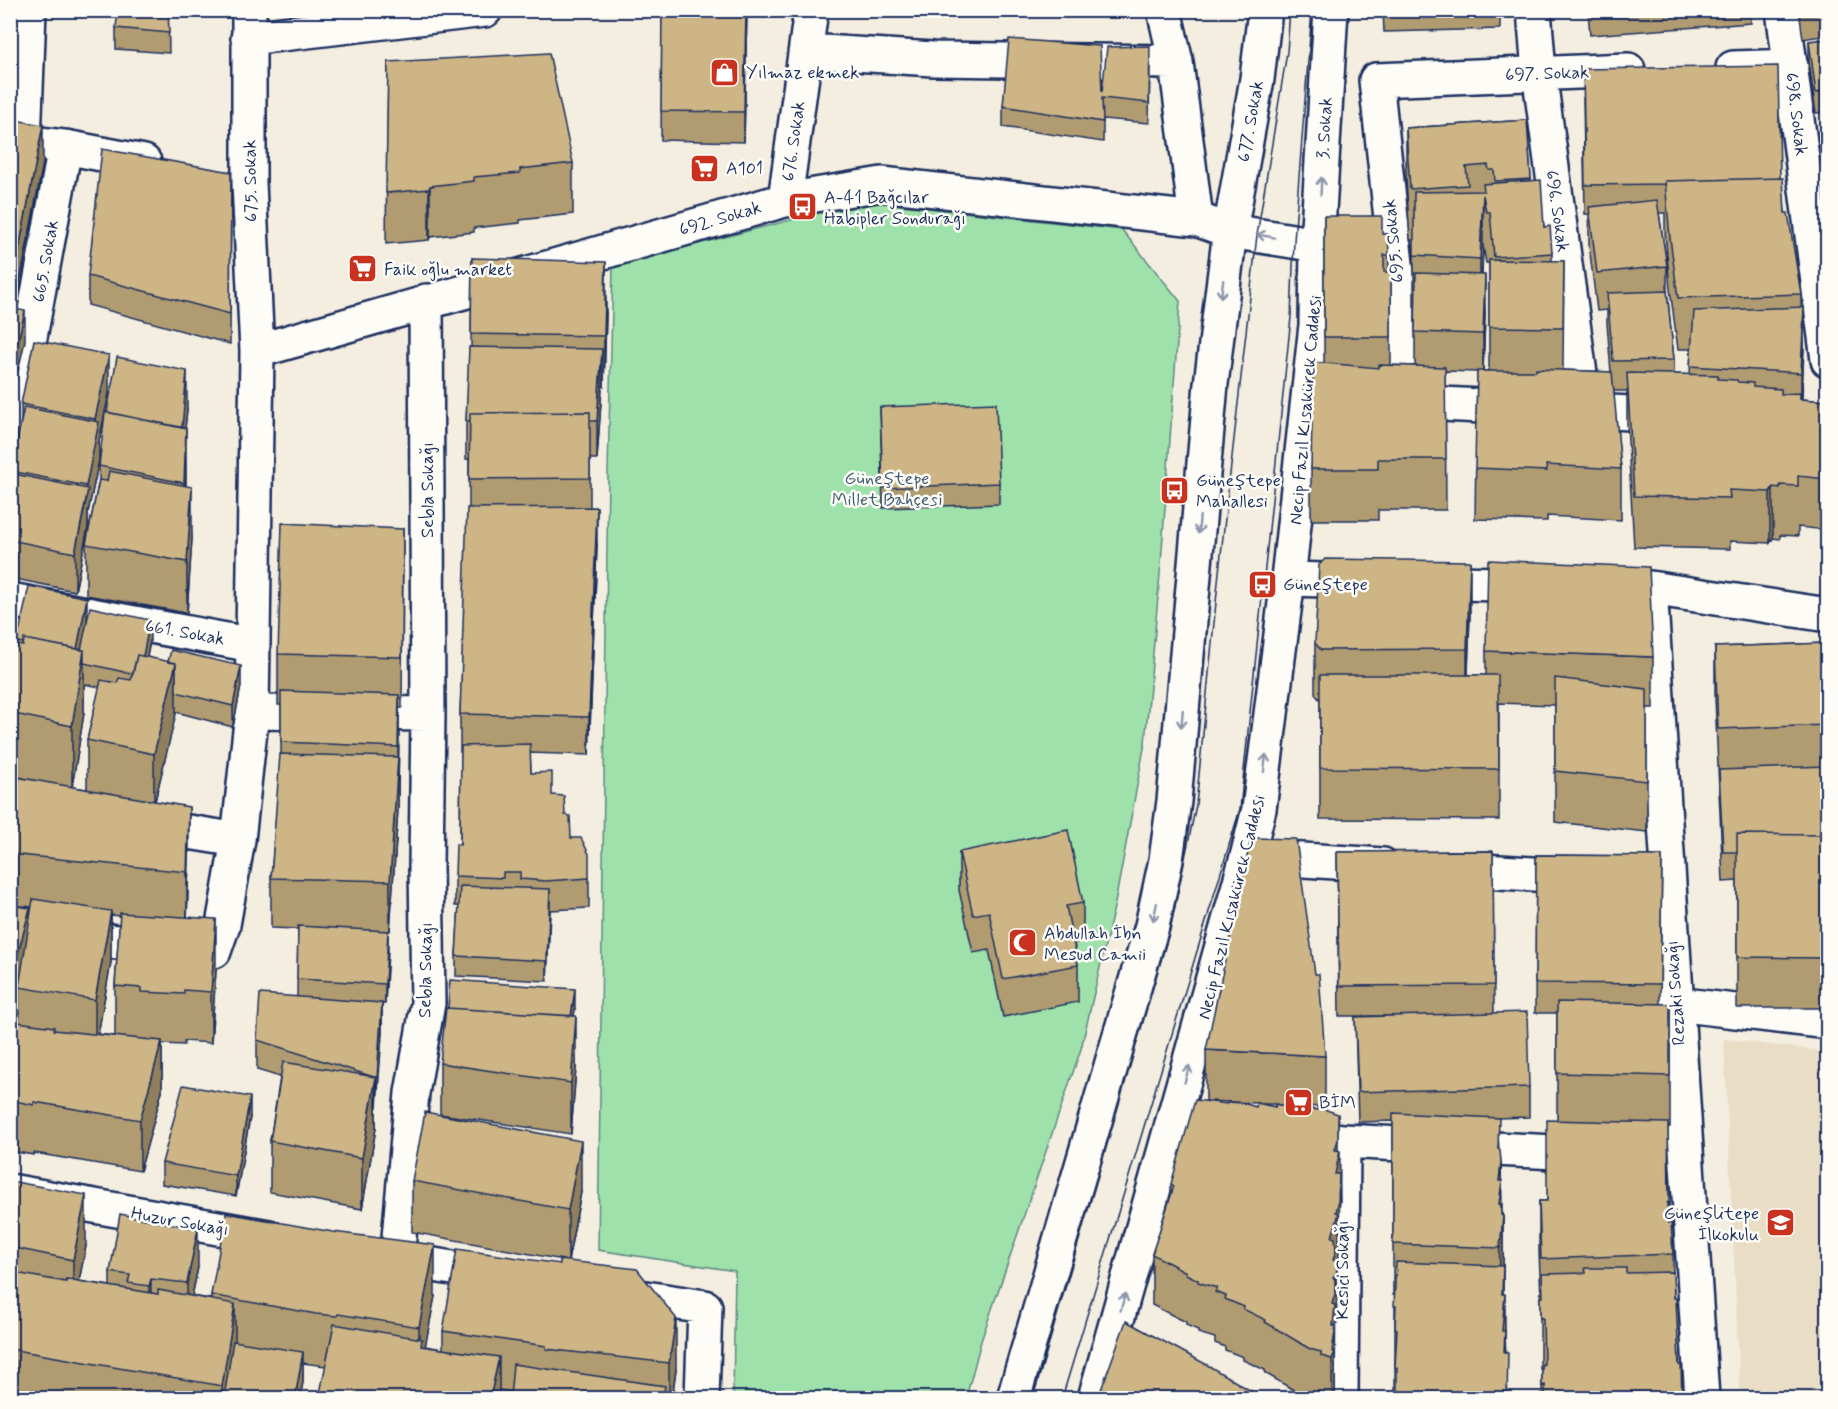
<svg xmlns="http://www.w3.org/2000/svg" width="1838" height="1409" font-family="Mynerve,sans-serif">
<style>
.built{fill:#e9ddc5}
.green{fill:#9fe1ab;stroke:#5d8884;stroke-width:1.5}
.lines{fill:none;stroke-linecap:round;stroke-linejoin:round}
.minor-casing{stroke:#1b2f5e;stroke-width:38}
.tertiary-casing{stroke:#1b2f5e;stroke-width:38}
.secondary-casing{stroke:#1b2f5e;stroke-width:38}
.minor{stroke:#fdfcf7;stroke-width:33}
.tertiary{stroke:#fdfcf7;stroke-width:33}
.secondary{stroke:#fdfcf7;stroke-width:33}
.tram{stroke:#1b2f5e;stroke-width:1.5}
.wall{fill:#b19c72;stroke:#1b2f5e;stroke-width:1.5;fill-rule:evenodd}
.shaded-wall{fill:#907f5d;stroke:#1b2f5e;stroke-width:1.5}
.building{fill:#ceb585;stroke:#1b2f5e;stroke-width:1.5}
.oneway{stroke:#8c96aa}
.labels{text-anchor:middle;stroke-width:5;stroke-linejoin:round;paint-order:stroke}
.poi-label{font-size:18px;fill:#1b2f5e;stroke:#fdfcf7;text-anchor:start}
.street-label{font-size:18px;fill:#1b2f5e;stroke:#fdfcf7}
.park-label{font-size:18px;fill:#3c5c71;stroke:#fdfcf7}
</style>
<rect width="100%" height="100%" fill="#f4eee0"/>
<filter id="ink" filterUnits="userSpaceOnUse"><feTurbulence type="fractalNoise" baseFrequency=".0167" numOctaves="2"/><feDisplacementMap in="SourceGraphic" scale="12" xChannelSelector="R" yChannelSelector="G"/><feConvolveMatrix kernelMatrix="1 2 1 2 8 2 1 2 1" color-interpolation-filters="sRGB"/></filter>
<g filter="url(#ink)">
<!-- built -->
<path class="built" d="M1724,1039L1827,1052V1395L1740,1394Z"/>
<!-- green -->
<path class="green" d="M864,201L1122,230L1180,301L1161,563L1145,743L1115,903L1081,1049L981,1341L966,1398H733L735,1271L598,1250L608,472L613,266Z"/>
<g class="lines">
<defs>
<path id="minor" d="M1164,10L1176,62L1196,219
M1534,10L1539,72L1585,411
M1783,10L1828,360
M248,38L485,10
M807,51L933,59L1176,62
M1733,68L1791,66
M10,140L65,147L144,162
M24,141L29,10
M785,200L811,10
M257,351L785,200L882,184L1196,219L1230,231
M1402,402L1521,408
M1411,402L1376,80L1628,70
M1570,410L1671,415
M10,446L65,147
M1288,579L1362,581
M1425,582L1533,585
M1629,588H1650L1828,615
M1650,588L1702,1398
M10,600L253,645
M252,712L428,714
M145,825L238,840
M1255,857L1383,865
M1450,869L1581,877
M10,932L214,951L223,925L238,840L252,712L257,351L249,183V10
M1676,1004L1828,1022
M1293,1134L1343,1141L1592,1154
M10,1191L269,1237
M390,1258L496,1275
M397,1260L412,1093L428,1003L426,866L428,714L426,301
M619,1294L705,1307L702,1398
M1341,1398L1343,1141"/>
<path id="tertiary" d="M1230,231L1257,79L1265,10
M1317,245L1331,10"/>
<path id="secondary" d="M1014,1398L1152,926L1166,860L1174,801L1211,384L1230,231L1317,245L1316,325L1288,579L1259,809L1247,857L1095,1398"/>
</defs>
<!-- minor casing -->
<use href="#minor" class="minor-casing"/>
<!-- tertiary casing -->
<use href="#tertiary" class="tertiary-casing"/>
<!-- secondary casing -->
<use href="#secondary" class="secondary-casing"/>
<!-- minor -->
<use href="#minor" class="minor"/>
<!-- tertiary -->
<use href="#tertiary" class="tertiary"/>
<!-- secondary -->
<use href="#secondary" class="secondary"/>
<!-- tram -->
<path class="tram" d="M1031,1398L1170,930L1196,805L1219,572L1257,235L1287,52L1290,10
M1062,1398L1240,809L1291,317L1294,241L1312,10"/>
</g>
<!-- wall -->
<path class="wall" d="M168,10L169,53L116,49V28Z
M662,10H747L744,142L661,140Z
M1383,10H1500V29L1384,32Z
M1588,10H1751V23L1590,35Z
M1799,10H1827V35L1803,39Z
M1827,39V112L1816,113L1809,62V41Z
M388,62L573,163V214L520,220V223L474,228V232L430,237L429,240L386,244Z
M1150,66L1149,123L1103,119V142L1003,127V106L1102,92Z
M1583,98L1780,178L1785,213L1801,294V307L1804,345L1802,399L1827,401V530L1798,527V536L1780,535V539L1773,538L1770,543L1730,541V549L1634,547L1627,424V391H1613L1621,469V520L1547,516V521L1475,519L1477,372L1445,371L1446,510H1378V520H1311V469L1324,363V216L1382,234H1388L1389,272H1391V365L1415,366V306H1414V240H1410L1406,179V128L1527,120L1531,181L1552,253V261H1564L1563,370L1611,372L1607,323V310L1597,311L1589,245V214H1585ZM1659,213H1665V232L1670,289L1678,349H1691L1690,375L1674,374V360L1667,291V266ZM1483,246L1486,263H1489V371H1483L1485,313L1482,275Z
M1827,114V163L1824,135V115Z
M10,119L43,163L17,297L10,295Z
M231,172L230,344L88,305V276Z
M472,258L606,313L604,387H602L597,459H590V507L597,545L589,755L530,753L531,773L552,795L565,815L571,838L589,878V908L550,910L547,981L456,976V956L459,906H455V876L460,845L461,752H460V714L469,508V459H466V421L471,347Z
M109,393L99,441V460L88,512V527L75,591L10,578L11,471L21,420V404Z
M880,407L999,483V504L883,508Z
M187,409L185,428L186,485L192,538L187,613L86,595V544L99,480V466Z
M403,529L402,708H399L398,808L390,931H388L385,1004H382V1033L376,1108V1128L362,1209L270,1192V1141L280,1077L257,1070V1040L297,997L298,929L271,928V878L281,754V705H278V654Z
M1470,612L1468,675H1486V651L1653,657V708H1647V832L1555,822V705L1499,703V820L1320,819V700L1315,694V643Z
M87,620L150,641L147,657L241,686L233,727L176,712L155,801L189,858L187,917L216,970L211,1043L184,1041V1045L162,1044V1091L140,1171L34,1153V1155L10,1151V905L30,921L32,907L10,905V776L36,781L10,775V644L17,645V642ZM84,684L100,687L87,740V789L72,787L84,713ZM111,915L120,916L115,986V1036L98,1034L111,962ZM19,1000V1022H14Z
M1827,643V1008H1737V881L1723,882L1715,698V647Z
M1493,851L1494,1013L1529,1087V1117L1497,1118L1499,1150L1501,1162L1502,1215L1503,1216V1294L1508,1398H1395V1295H1393V1121L1358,1122L1355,1017L1397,1016H1339L1337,852Z
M959,852L1083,903V941L1074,943L1078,965V1002L1003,1017L989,950L973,953L959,890Z
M1536,855L1662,856L1660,1004H1670V1127H1668L1669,1223L1673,1254V1278L1682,1398H1542V1369H1540V1297H1541L1539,1252V1201H1547L1557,1120V1013H1535Z
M575,1009L574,1016L576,1067L571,1134L440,1114V1063Z
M1206,1050L1325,1056V1107L1278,1105L1338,1151L1340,1202L1339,1207V1264L1336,1272L1335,1398H1307L1265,1373V1370L1243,1360V1357L1225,1350V1347L1215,1343V1338L1198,1333V1330L1186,1325V1322L1152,1305V1254L1171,1197V1184L1227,1104L1256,1107L1257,1103L1206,1101ZM1258,1104H1275V1107Z
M250,1117L236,1196L162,1184V1163Z
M10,1181L86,1246L79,1281L110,1286V1272L198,1267L192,1296L211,1299V1295L435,1296L425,1346L443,1349V1331L560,1264L563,1260L412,1232V1181L581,1192L568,1261L676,1369L672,1398H510L511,1392L499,1390V1398L326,1366L303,1363V1382L300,1398H10Z"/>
<!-- shaded-wall -->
<path class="shaded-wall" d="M10,10H14L10,33Z
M746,10H747L744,142V112Z
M43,125V163L17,297V259Z
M430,186V237L429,240V189Z
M1483,195V246L1480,310V259Z
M606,262V313L604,387V336Z
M1485,275V313L1483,372V334Z
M1804,307V345L1801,411V373Z
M25,311V341L10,406V376Z
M602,349V387L597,459V421Z
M109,355V393L99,441V460L88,512V527L75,591V553L86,501V486L95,439V419Z
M187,371V409L181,469V431Z
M186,428V479L184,533V483Z
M192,487V538L187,613V562Z
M1773,487V538L1770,543V492Z
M597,507V545L589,755V717Z
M1470,561V612L1467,700V649Z
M87,598V627L81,663L76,654Z
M150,620V641L139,696V675Z
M84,650V713L72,788V726Z
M176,663V714L154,805V754Z
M241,666V686L233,727V706Z
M399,695V733L398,785V747Z
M398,757V808L390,931V881Z
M189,807V858L187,923V872Z
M550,889V910L547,981V961Z
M30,908V959L19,987V1000L10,1035V984Z
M111,911V962L95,1051V1000Z
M216,919V970L211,1043V992Z
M388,931V951L385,1004V984Z
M575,989V1009L567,1066V1046Z
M382,1003V1033L377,1108V1078Z
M576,1016V1067L571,1134V1083Z
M162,1041V1091L140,1171V1120Z
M376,1077V1128L362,1209V1158Z
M250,1097V1117L236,1196V1176Z
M1338,1114V1157L1340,1151L1339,1264L1336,1272L1337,1323L1335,1325V1398H1332V1237L1335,1150Z
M581,1141V1192L568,1261V1210Z
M1501,1162L1502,1228L1503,1216V1320L1505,1294V1345L1502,1382L1500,1299L1499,1181Z
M86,1195V1246L73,1311V1260Z
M1669,1202V1253L1667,1203Z
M198,1229V1267L187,1321V1283Z
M435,1245V1296L419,1378V1327Z
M151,1279V1317L149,1324V1286Z
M235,1304V1355L228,1398H222V1386Z
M676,1318V1369L672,1398H669V1363Z
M303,1352V1382L300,1398H295Z
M499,1357V1398H490Z"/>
<!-- building -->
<path class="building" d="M118,10H168L169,33L116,28Z
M662,10H746L744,112L661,111Z
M1009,39L1100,46L1102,92L1107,47L1150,46L1149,103L1102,98L1103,122L1003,106Z
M1827,39V91L1816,93L1809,41Z
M549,53L573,163L520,169V173L474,177V181L430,186L429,189L386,193L388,62Z
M1778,66L1780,178L1665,181V184L1585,185L1583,69Z
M1827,114V143L1824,115Z
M10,119L43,125L17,259L10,257Z
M1527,120L1531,179L1495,181L1494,170H1489L1488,165L1466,167L1468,185L1410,189L1406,128Z
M102,149L231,172L230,314L88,276Z
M1783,178L1785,213H1788L1801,294L1678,298L1670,238L1665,181Z
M1541,180L1544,227L1550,226L1552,253L1494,257L1490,212H1486L1483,195L1480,259L1414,255V192L1484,191L1483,184Z
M1657,200L1667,266L1597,273L1589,207Z
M1324,216H1382V234H1388L1389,255H1384V272H1391V337H1324Z
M472,258L606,262L604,336L471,334Z
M1489,260L1564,261L1563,328L1489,327Z
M1416,273L1485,275L1483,334L1415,332Z
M1667,291L1674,360L1613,361L1607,293Z
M1804,307L1801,373L1690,366L1694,311Z
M10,308L25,311L10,376Z
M34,340L109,355L95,419L21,404Z
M469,347L602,349L597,421H590V412L470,413V421H466Z
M117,357L187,371L182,428L107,412Z
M1313,362L1379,368V365L1445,367L1446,459H1378V469H1311Z
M1536,369L1612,372L1621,469L1546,465L1547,471L1475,468L1477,371H1536Z
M1627,373L1718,375V379L1737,380L1738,382L1753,383V387L1781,389V394L1800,393V399L1827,401V479L1798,476V486L1780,485V488L1773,487L1770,492L1729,490L1730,498L1634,496Z
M996,403L999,483L883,488L880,407Z
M24,407L99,422L86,486L11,471Z
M105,412L186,428L184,483L99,466Z
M590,412V478L469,479L470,413Z
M109,471L192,487L187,562L86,544L99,480L107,481Z
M14,474L88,489L75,553L10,540V490Z
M597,507L589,717L460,714L467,508Z
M282,523L403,529L402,657L278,654Z
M1325,559L1470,561L1467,649L1321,650L1315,643L1319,565Z
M1488,560L1649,567L1653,657L1486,651Z
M29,586L87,598L77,649L24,639L23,643L17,642Z
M90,607L150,620L143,656L137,655L133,674L84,663V650H81Z
M24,639L84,650L72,726L10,713V644L23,646Z
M1827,643V725L1718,729L1715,647Z
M171,650L241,666L233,706L176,692V663L168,662Z
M137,655L176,663L154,754L87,740L101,680L117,683L119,678L131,680Z
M1320,675H1498L1499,769L1320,768Z
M1555,678L1647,689V781L1555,771Z
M281,691L399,695L398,747L281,742Z
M530,744L531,773L552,772V795L564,796L565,815L570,816L571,838H581L589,854V878L546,881L520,879V872H503V878L455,876L456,844L460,845L461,746Z
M280,754L398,757L390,881L271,878Z
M1827,766V835L1737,834V852H1723L1719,770Z
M10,776L189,807L187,872L10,854Z
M1068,830L1083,903L1066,906L1078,965L1003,979L989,912L973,915L959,852Z
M1737,834L1827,835V958L1737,957Z
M1251,838L1296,839L1315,974H1319L1325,1056L1206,1050Z
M1493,851L1494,985L1339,986L1337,852Z
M1536,855L1662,856L1660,984L1535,983Z
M460,886L550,889L547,961L456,956Z
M33,899L111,911L95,1000L19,987Z
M10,905L30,908L10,984Z
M120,913L216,919L211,992L184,990V994L141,992V988L115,986Z
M298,926L388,931L385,984L297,979Z
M450,980L575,989L571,1016L448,1008Z
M260,994L382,1003L377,1078L257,1040Z
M1557,1002L1670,1004V1076L1557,1073Z
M446,1008L576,1016L571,1083L440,1063Z
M1527,1012L1529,1087L1358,1092L1355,1017Z
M10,1021L54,1027V1030L162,1041L140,1120L34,1102V1105L10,1100Z
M283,1062L376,1077L362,1158L270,1141Z
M183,1085L250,1097L236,1176L162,1163Z
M1195,1100L1227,1104L1228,1102L1243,1103L1256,1107L1257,1103L1275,1107L1276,1104L1292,1109L1293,1106L1317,1110L1318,1107L1338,1114V1140L1335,1150L1340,1151L1335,1174H1339L1338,1204L1336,1212L1339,1213L1332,1237L1335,1238L1336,1251L1333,1260L1336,1261L1337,1272L1333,1278L1335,1279V1294L1332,1304L1335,1305L1333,1326H1336L1332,1351L1335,1352L1332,1359L1321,1356V1352L1310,1349L1265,1322L1266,1320L1243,1309L1244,1307L1225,1299L1226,1296L1215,1292L1217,1288L1198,1282V1280L1186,1274V1272L1152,1254L1174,1186L1171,1184Z
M425,1112L581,1141L568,1210L412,1181Z
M1393,1113L1499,1118L1498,1149L1500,1150L1501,1162L1499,1181H1502L1499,1204L1501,1205V1215L1503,1216L1500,1248L1393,1244Z
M1547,1120L1668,1123L1669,1202L1667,1203L1668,1223L1671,1222L1673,1254L1541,1259L1539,1201H1547Z
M10,1181L86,1195L73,1260L10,1247Z
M226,1213L333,1232L435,1245L419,1327L338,1314L337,1316L316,1314L211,1295Z
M120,1214L198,1229L187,1283L151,1279L149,1286L128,1283L130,1275L110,1272Z
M457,1249L560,1264V1260L637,1269L676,1318L669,1363L546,1349V1346L443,1331Z
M1396,1262L1503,1266L1502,1294H1505L1502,1331H1505L1504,1352L1508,1353L1507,1398H1397V1368L1395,1367L1397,1329L1395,1328L1396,1306H1394Z
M1585,1268H1626V1273L1673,1272L1674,1298H1676L1679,1365H1681L1682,1398H1545V1385L1542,1386V1364H1544L1543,1318H1540V1297H1543L1542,1274L1586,1273Z
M10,1272L66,1282V1279L158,1294V1290L235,1304L222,1386L10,1349Z
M1126,1321L1209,1366L1263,1398H1098Z
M334,1324L422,1339L421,1346L499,1357L490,1398H319Z
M233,1341L303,1352L295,1398H224Z
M513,1364L665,1386L663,1398H510Z"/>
<!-- one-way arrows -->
<defs><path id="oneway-shaft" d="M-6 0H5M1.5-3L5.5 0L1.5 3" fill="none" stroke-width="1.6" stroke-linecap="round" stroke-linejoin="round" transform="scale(1.5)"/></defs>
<g class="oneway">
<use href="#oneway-shaft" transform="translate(1321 186) rotate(-87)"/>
<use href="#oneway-shaft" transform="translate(1266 236) rotate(-170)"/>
<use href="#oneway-shaft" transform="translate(1222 289) rotate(98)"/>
<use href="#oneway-shaft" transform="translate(1199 525) rotate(95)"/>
<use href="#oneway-shaft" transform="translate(1182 719) rotate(95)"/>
<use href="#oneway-shaft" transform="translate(1265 763) rotate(-83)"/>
<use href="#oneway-shaft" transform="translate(1155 912) rotate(102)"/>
<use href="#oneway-shaft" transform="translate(1187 1074) rotate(-74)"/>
<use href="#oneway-shaft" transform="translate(1123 1302) rotate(-74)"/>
</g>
</g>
<!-- icons -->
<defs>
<symbol id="shop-square" viewBox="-11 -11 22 22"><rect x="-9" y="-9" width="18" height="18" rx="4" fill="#c8321e" stroke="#fdfcf7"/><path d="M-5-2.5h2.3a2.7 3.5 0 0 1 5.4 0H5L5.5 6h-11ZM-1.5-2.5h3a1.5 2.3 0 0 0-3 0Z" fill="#fff"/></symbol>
<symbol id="supermarket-square" viewBox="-11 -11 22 22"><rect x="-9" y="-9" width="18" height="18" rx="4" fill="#c8321e" stroke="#fdfcf7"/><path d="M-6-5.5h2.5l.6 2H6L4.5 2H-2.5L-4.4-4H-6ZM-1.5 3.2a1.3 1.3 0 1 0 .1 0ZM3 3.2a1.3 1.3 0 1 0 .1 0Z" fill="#fff"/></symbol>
<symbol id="bus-square" viewBox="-11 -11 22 22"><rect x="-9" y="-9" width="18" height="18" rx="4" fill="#c8321e" stroke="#fdfcf7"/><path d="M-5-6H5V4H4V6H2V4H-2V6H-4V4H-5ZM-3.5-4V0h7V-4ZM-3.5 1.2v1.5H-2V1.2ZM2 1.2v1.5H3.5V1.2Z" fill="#fff"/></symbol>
<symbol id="mosque-square" viewBox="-11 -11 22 22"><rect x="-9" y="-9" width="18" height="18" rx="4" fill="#c8321e" stroke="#fdfcf7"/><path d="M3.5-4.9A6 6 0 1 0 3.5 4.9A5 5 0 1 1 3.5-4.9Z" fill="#fff"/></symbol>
<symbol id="school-square" viewBox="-11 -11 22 22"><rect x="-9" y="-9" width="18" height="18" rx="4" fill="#c8321e" stroke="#fdfcf7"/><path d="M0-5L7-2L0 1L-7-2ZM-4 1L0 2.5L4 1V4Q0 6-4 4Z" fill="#fff"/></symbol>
</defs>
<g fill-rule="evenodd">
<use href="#shop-square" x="708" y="56" width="33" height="33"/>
<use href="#supermarket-square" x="688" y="152" width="33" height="33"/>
<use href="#bus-square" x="786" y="190" width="33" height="33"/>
<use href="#supermarket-square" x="346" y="252" width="33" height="33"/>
<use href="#bus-square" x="1158" y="474" width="33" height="33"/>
<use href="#bus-square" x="1246" y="568" width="33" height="33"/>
<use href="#mosque-square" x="1006" y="926" width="33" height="33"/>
<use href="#supermarket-square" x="1282" y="1086" width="33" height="33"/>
<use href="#school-square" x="1764" y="1206" width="33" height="33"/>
</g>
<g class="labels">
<!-- poi labels -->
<g class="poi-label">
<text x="746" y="78">Yılmaz ekmek</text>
<text x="726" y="174">A101</text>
<text x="824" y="203">A-41 Bağcılar<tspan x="824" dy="21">Habipler Sondurağı</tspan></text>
<text x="384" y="275">Faik oğlu market</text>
<text x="1196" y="486">Güneştepe<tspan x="1196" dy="21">Mahallesi</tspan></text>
<text x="1283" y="590">Güneştepe</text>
<text x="1044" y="939">Abdullah İbn<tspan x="1044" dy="21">Mesud Camii</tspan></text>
<text x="1319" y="1108">BİM</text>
<text x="1759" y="1219" text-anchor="end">Güneşlitepe<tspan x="1759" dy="21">İlkokulu</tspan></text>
</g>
<!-- street labels -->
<g class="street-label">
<text transform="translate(1547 73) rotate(-2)" y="6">697. Sokak</text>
<text transform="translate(1797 114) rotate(83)" y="6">698. Sokak</text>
<text transform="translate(1250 121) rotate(-80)" y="6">677. Sokak</text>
<text transform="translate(1324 128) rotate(-87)" y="6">3. Sokak</text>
<text transform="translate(793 141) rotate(-82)" y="6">676. Sokak</text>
<text transform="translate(250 181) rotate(-91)" y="6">675. Sokak</text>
<text transform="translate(1558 211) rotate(82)" y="6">696. Sokak</text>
<text transform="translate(720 218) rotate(-16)" y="6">692. Sokak</text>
<text transform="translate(1393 241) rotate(-96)" y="6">695. Sokak</text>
<text transform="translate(45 261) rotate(-80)" y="6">665. Sokak</text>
<text transform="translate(1305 410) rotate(-85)" y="6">Necip Fazıl Kısakürek Caddesi</text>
<text transform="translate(427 490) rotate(-90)" y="6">Sebla Sokağı</text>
<text transform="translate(185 632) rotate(10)" y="6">661. Sokak</text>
<text transform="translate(1231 907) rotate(-76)" y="6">Necip Fazıl Kısakürek Caddesi</text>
<text transform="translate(425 970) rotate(-89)" y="6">Sebla Sokağı</text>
<text transform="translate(1675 993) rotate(-94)" y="6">Rezaki Sokağı</text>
<text transform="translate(180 1221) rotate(10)" y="6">Huzur Sokağı</text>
<text transform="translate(1342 1270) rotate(-90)" y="6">Kesici Sokağı</text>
</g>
<!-- park labels -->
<g class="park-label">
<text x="887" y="484">Güneştepe<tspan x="887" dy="21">Millet Bahçesi</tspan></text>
</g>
</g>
<!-- margin -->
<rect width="1838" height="1409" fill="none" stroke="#fdfcf7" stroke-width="36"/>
<rect x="18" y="18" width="1802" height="1373" fill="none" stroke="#1b2f5e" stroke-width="2" filter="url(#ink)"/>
</svg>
